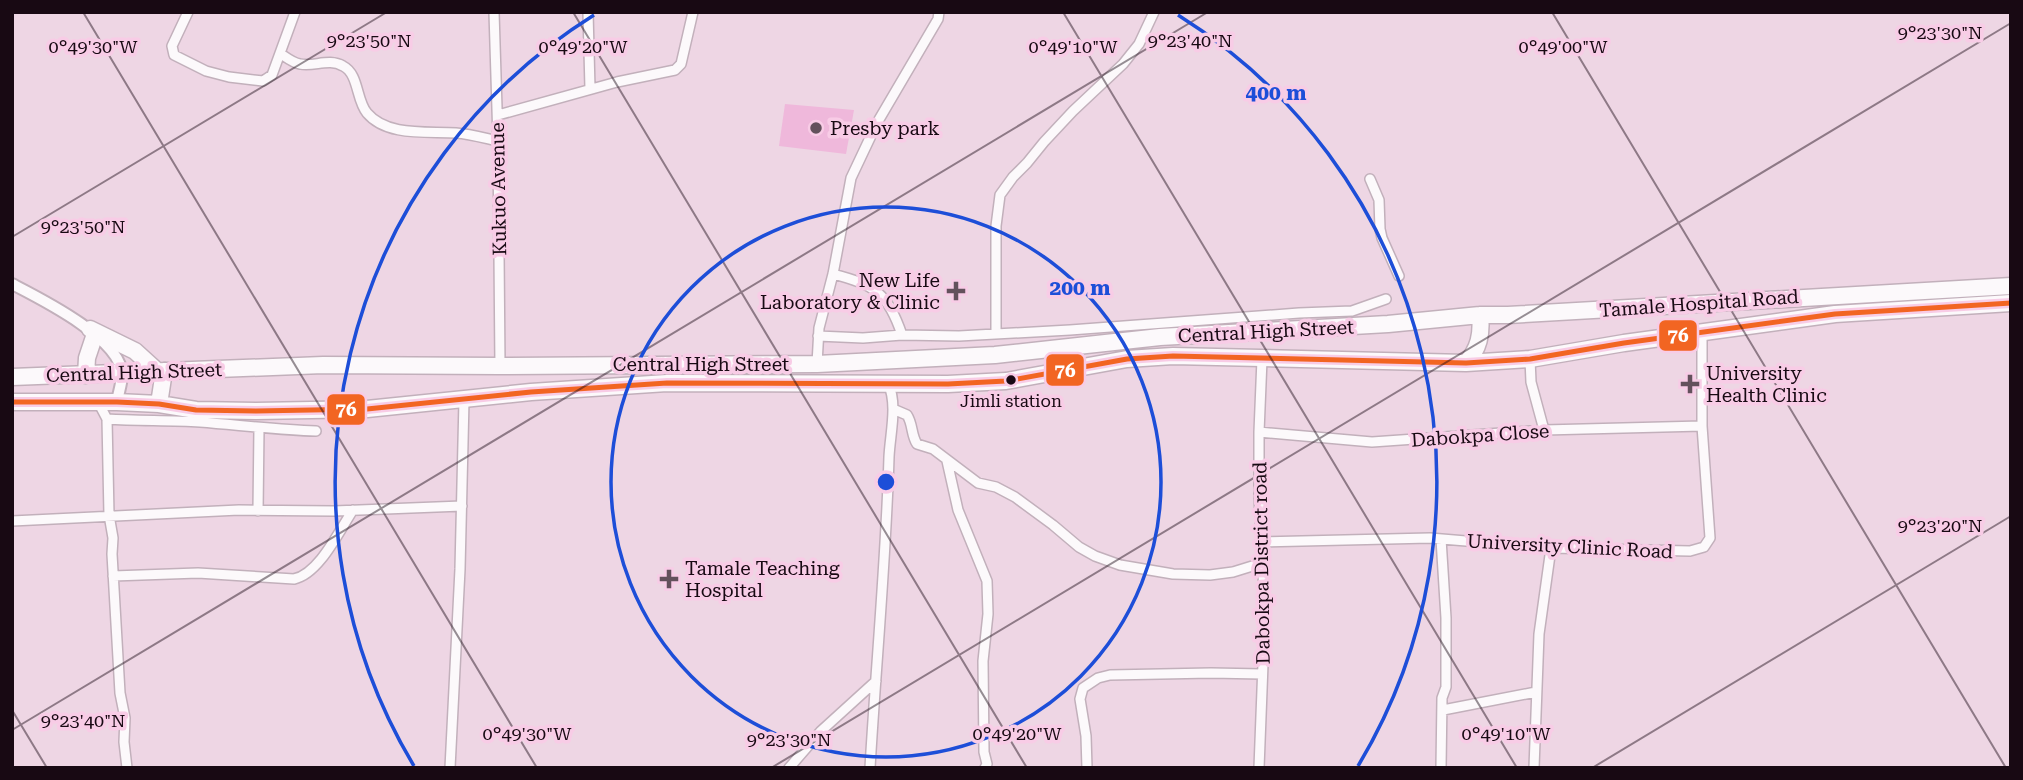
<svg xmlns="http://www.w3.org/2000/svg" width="2023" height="780" font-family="'Roboto Serif',serif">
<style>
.green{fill:#efb8db}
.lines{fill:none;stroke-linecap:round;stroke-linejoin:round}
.minor-casing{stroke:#c2b0bb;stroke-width:12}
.tertiary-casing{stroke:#c2b0bb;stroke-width:14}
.trunk-casing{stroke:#c2b0bb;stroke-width:19}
.minor{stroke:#fcf9fb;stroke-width:9}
.tertiary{stroke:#fcf9fb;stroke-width:10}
.trunk{stroke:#fcf9fb;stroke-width:16}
.bus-1-casing{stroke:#f8cce6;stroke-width:10}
.bus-1{stroke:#f26522;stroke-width:5}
.ticks{fill:none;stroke:#180913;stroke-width:2;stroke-opacity:0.45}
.ring{fill:none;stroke:#1d4ed8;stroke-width:3.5}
.poi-dot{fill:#63515c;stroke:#f8cce6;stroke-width:2.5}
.bus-dot{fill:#180913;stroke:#f8cce6;stroke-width:2.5}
.labels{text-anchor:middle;stroke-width:7;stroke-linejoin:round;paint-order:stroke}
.bus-label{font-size:17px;fill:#180913;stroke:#f8cce6}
.poi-label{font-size:19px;fill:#180913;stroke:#f8cce6;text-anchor:start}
.street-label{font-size:19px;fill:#180913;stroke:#f8cce6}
.ticks-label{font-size:18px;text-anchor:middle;fill:#180913;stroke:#f8cce6;stroke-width:7;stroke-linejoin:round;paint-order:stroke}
.centre{fill:#1d4ed8;stroke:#f8cce6;stroke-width:3.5}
.ring-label{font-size:21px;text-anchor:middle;font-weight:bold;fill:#1d4ed8;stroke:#f8cce6;stroke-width:7;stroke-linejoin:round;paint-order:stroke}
.line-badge{stroke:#f8cce6;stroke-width:2.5}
.badge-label{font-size:19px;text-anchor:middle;font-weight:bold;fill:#fff}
</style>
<rect width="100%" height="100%" fill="#eed6e4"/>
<!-- green -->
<path class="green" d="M785,104L854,110L846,154L779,146Z"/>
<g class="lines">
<defs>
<path id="minor" d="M188,12L172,46L174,55L206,71L229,77L263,81L272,75L295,12
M494,12L498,141L500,366
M588,12L590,89
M281,54C287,58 293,63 300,64C314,67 329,58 343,66C359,74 356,100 367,113C387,137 428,131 456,133C470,134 484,138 498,141
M498,115L617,82L675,70L681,64L693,12
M1370,179L1379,200L1380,229L1382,238L1399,276
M833,274C875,285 888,293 902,335
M996,333V226L1000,195L1013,177L1027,163L1044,142L1073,111L1123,64L1139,44L1154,12
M818,336L863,338L902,335L959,336L1070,330L1299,313L1352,311L1386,299
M1530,359L1531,382L1544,430
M817,364L819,328L833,274L851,178L877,123L938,19L939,12
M98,402L107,419L109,515L113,538L112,554L120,693L125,718L124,742L127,768
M893,409L907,415C913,424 911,435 917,444L933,449L978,483L996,487L1015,497L1053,525L1079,547L1095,556L1120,565L1173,574L1210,575L1233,572L1262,563
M107,419C138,421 169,420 200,422C239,425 277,430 316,431
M1259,432L1372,442L1544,430L1702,426
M947,461L958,510L987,581L988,614L983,661L984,752L987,764L985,768
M258,511L259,428
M12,521L239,510L334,511L462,506
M1441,539L1446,618V687L1442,698L1441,768
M1260,542L1430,538L1551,548L1690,551L1704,547L1710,538L1702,426V332
M113,576L198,573L294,579C319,574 339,531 353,510
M1443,710L1536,692
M450,768L460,569L464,400
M789,768L821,731L876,681
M870,768C876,664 886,561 889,457C890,434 898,405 888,383
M1087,768L1086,736L1080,699L1083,688L1098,678L1110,675L1211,673L1262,674
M1259,768L1265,612L1259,497V432L1262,359
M1534,768L1539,634L1551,548"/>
<path id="tertiary" d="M12,284C41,299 122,339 122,375C122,383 118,394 117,402"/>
<path id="trunk" d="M90,329L135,351L157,371
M1466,363C1479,349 1482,334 1480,315
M86,375L87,358L95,334
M12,377L323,365L500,366L817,364L995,355L1160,337L1388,324L1480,315H1508L2011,286
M12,402H117L159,404L196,410L256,411L367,409L531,392L667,383L948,384L1006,381L1127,359L1173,356L1466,363L1530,359L1624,343L1835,314L2011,303
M159,404L164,371"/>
</defs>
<!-- minor casing -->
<use href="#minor" class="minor-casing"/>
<!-- tertiary casing -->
<use href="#tertiary" class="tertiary-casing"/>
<!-- trunk casing -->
<use href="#trunk" class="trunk-casing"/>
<!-- minor -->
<use href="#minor" class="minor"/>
<!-- tertiary -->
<use href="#tertiary" class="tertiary"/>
<!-- trunk -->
<use href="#trunk" class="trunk"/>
<defs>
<path id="bus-1" d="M12,402H117L159,404L196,410L256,411L367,409L531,392L667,383L948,384L1006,381L1127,359L1173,356L1466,363L1530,359L1624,343L1835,314L2011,303"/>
</defs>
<!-- bus-1 casing -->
<use href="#bus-1" class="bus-1-casing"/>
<!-- bus-1 -->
<use href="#bus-1" class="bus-1"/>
</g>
<!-- ticks -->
<path class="ticks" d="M83,12L537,768M573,12L1027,768M1063,12L1517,768M1552,12L2006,768M12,237L387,12M12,710L47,768M12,730L1208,12M771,768L2011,23M1592,768L2011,516"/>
<!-- distance rings -->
<g class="ring">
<circle cx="886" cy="482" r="275"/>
<path d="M414 766A551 551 0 0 1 594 15M1178 15A551 551 0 0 1 1358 766"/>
</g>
<!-- markers -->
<g class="poi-dot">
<circle cx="816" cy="128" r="7"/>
<path d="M952.5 280.5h7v7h7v7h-7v7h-7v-7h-7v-7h7z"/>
<path d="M1686.5 373.5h7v7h7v7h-7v7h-7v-7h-7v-7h7z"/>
<path d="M665.5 568.5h7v7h7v7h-7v7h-7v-7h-7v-7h7z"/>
</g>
<circle class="bus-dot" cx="1011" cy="380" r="6"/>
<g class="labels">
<!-- bus labels -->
<g class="bus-label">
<text x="1011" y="407">Jimli station</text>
</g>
<!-- poi labels -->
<g class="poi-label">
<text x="830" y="135">Presby park</text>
<text x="940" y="287" text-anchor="end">New Life<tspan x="940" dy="22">Laboratory &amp; Clinic</tspan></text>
<text x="1706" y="380">University<tspan x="1706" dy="22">Health Clinic</tspan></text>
<text x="685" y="575">Tamale Teaching<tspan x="685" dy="22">Hospital</tspan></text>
</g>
<!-- street labels -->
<g class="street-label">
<text transform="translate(498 189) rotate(-91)" y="7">Kukuo Avenue</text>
<text transform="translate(1699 303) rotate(-4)" y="7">Tamale Hospital Road</text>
<text transform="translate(1266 331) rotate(-3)" y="7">Central High Street</text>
<text x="701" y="371">Central High Street</text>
<text transform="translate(134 372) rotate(-2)" y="7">Central High Street</text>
<text transform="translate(1480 435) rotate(-4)" y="7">Dabokpa Close</text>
<text transform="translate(1570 546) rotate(3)" y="7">University Clinic Road</text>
<text transform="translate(1261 563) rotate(-91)" y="7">Dabokpa District road</text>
</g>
</g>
<g class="ticks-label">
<text x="1940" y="39">9°23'30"N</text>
<text x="369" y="47">9°23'50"N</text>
<text x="1190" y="47">9°23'40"N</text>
<text x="93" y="53">0°49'30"W</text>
<text x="583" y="53">0°49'20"W</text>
<text x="1073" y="53">0°49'10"W</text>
<text x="1563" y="53">0°49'00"W</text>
<text x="83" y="233">9°23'50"N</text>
<text x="1940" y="532">9°23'20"N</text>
<text x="83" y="727">9°23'40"N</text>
<text x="527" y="740">0°49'30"W</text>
<text x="1017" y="740">0°49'20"W</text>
<text x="1506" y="740">0°49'10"W</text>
<text x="789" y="746">9°23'30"N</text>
</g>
<circle cx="886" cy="482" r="10" class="centre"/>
<g class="ring-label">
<text x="1276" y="100">400 m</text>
<text x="1080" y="295">200 m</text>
</g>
<g class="line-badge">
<rect x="1658" y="319" width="40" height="33" rx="7" fill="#f26522"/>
<rect x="1045" y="353" width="40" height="34" rx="7" fill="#f26522"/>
<rect x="326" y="393" width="40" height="33" rx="7" fill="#f26522"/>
</g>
<g class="badge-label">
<text x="1678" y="342">76</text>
<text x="1065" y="377">76</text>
<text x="346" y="416">76</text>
</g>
<!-- border -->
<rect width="2023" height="780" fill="none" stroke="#180913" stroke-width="28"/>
</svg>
